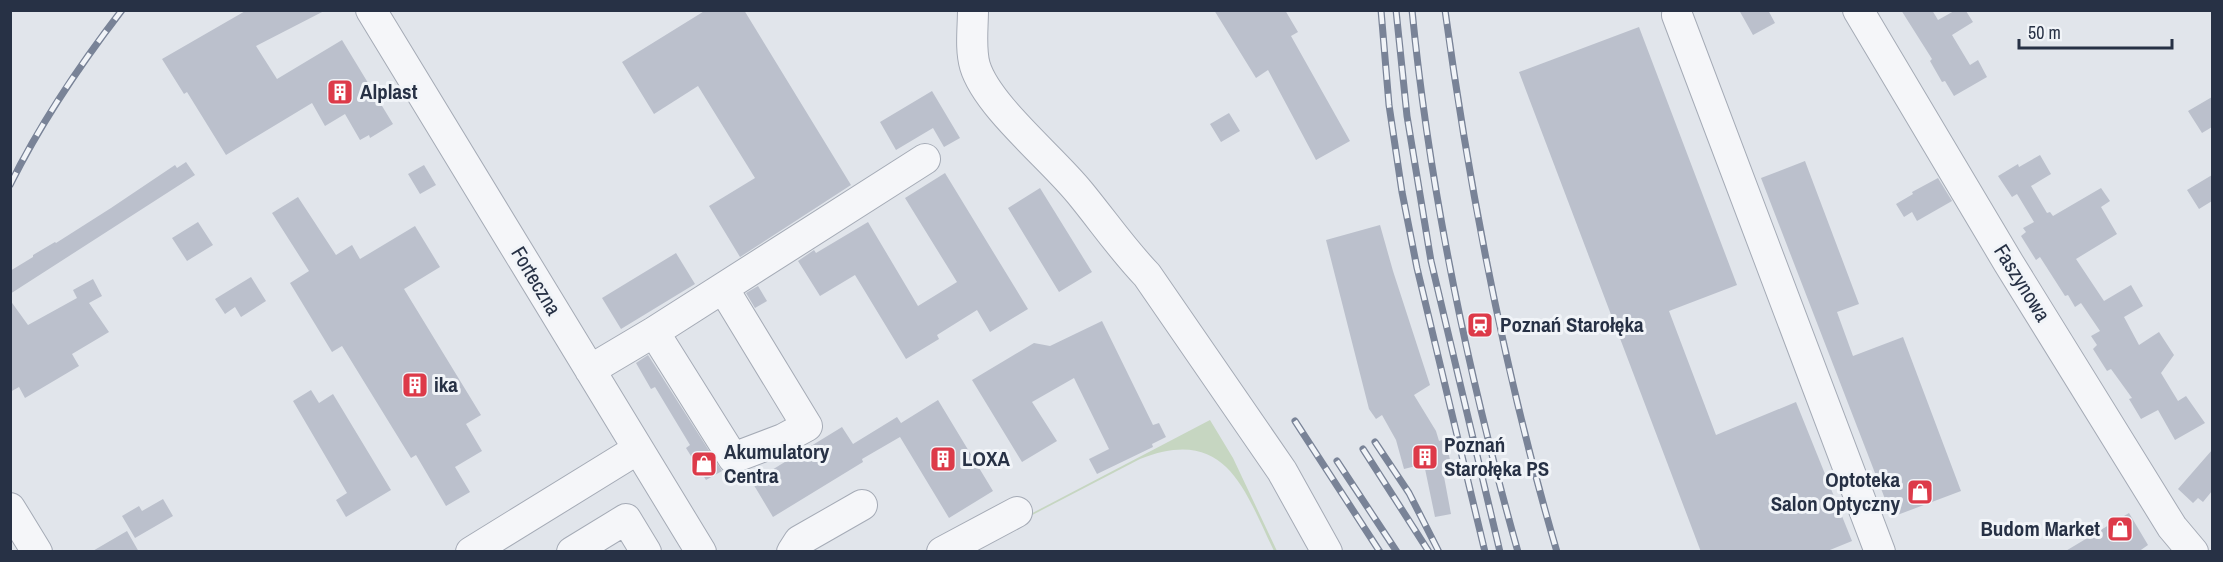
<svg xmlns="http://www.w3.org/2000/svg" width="2223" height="562" font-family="'Archivo Narrow',sans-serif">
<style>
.green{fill:#c6d6c1}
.building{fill:#bbc0cc}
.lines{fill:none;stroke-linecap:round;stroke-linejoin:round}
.minor-casing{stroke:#a5abb6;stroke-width:32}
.minor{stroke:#f5f6f9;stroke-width:30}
.rail-casing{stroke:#798397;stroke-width:7}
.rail{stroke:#f1f4f8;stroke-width:4.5;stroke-dasharray:14;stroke-linecap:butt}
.labels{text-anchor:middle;stroke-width:6;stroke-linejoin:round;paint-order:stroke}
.poi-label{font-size:21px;font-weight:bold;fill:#273145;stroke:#f1f4f8;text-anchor:start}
.street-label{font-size:21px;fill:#273145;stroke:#f1f4f8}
</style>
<rect width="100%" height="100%" fill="#e1e5eb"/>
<!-- green -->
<path class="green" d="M1210,420L1233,458L1277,551H1274C1244,489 1226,425 1140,459L963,551L958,552Z"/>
<!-- building -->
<path class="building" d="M247,10H326L256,46L277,79L342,40L393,124L370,138L369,135L360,140L345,114L325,126L312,103L226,155L187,92L184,94L162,59Z
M706,10H744L851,185L740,257L709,206L755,178L698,86L654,114L622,62Z
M1214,10H1285L1298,32L1291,36L1350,141L1316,160L1268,70L1256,78Z
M1739,10H1768L1775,23L1753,35Z
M1901,10H1932L1938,20L1954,11H1966L1973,22L1952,35L1970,65L1978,60L1987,77L1954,96L1945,81L1942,82L1930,61L1932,59Z
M1639,27L1737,285L1669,311L1716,435L1796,402L1852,541L1825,552H1701L1519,72Z
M932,91L960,138L944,147L933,128L896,150L880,122Z
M2212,97V127L2202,133L2188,111Z
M1229,113L1240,131L1221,142L1210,124Z
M2040,155L2051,174L2031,186L2047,213L2050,212L2053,216L2101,188L2110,201L2101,207L2117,234L2076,259L2104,301L2131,285L2143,306L2124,317L2139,345L2159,332L2174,355L2161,373L2178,401L2186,396L2205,423L2175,440L2158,410L2141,419L2129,399L2132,398L2111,369L2107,371L2093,349L2097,345L2091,336L2100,331L2081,303L2075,307L2068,295L2065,296L2040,257L2036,260L2021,236L2026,232L2023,228L2034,222L2017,194L2012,197L1998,176L2018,164L2019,167Z
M1805,161L1859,304L1837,312L1853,356L1903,337L1961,491L1892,517L1761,178Z
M186,162L195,175L10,294V271L33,257V255L55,242L56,243L111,208L175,165L177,168Z
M424,165L436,185L420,194L408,174Z
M945,173L1028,309L990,332L977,310L937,335L939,339L906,359L855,275L820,296L798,261L814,250L816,253L868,222L918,306L957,282L905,198Z
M2212,175V201L2199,209L2187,190Z
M1938,178L1952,201L1917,221L1912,212L1904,217L1896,204L1913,194L1912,192Z
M1040,188L1092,272L1059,292L1008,208Z
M298,197L336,255L352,245L360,259L415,226L440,267L404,289L481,415L466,424L482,451L455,467L470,492L446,506L416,455L411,458L342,346L332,352L290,283L309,271L272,213Z
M198,222L213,245L187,261L172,238Z
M1380,225L1393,271L1430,385L1414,395L1436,431L1439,441L1445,439L1451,464L1442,466L1451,514L1435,517L1424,464L1404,469L1396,440L1382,415L1376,419L1369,409L1326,240Z
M676,253L695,284L621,329L602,298Z
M251,277L266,301L241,317L235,307L225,314L215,299Z
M93,279L102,296L89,303L109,332L72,354L79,366L25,398L19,387L10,392V300L28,325L77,298L73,290Z
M758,286L767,301L755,308L746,293Z
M1102,321L1153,425L1159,423L1166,437L1152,444L1153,447L1097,474L1089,459L1109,449L1074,378L1032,402L1057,441L1022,462L972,380L1034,343L1050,346Z
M648,355L722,471L706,480L686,448L690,445L655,387L651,389L636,363Z
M311,390L319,403L333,394L391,490L346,517L336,500L347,493L293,401Z
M938,400L993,491L949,518L900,437L862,459L863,462L773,517L752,482L842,427L853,444L897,417L901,423Z
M2212,450V491L2203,502L2198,498L2193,503L2178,489Z
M163,499L173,516L135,538L122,516L139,506L142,511Z
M2129,513L2148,545L2138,552H2064Z
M127,531L139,552H91Z"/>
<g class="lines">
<defs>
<path id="minor" d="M371,10L701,552
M973,10C973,28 970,49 975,66C987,106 1052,158 1080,193C1103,221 1122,249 1147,275L1282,471L1327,552
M1858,10L2008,262L2172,527L2193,552
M1677,15L1880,552
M654,332L733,458L783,439L807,426L723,288
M590,370L654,332L925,159
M10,508L37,552
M471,552L638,449
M572,552L626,519L646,552
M792,552L799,541L862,505
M942,552L1017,512"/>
</defs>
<!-- minor casing -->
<use href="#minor" class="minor-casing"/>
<!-- minor -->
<use href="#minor" class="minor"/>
<defs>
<path id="rail" d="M1381,10L1389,105L1402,192L1417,268L1485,552
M1396,10L1407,116L1431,261L1500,552
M1412,10C1430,194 1468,374 1518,552
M1445,10C1470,193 1505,375 1557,552
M10,185C41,122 79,66 122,10
M1295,421L1380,552
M1375,442L1409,493L1439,552
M1363,449L1429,552
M1337,461L1397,552"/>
</defs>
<!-- rail casing -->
<use href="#rail" class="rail-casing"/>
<!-- rail -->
<use href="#rail" class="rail"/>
</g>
<!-- icons -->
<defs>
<symbol id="building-square" viewBox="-11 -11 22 22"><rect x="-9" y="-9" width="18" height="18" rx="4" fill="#dd3a49" stroke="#f1f4f8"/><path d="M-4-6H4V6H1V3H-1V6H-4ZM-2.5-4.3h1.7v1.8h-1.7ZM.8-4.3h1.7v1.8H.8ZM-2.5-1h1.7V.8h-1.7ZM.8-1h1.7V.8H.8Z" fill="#fff"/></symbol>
<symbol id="station-square" viewBox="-11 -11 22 22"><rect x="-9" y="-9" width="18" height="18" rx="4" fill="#dd3a49" stroke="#f1f4f8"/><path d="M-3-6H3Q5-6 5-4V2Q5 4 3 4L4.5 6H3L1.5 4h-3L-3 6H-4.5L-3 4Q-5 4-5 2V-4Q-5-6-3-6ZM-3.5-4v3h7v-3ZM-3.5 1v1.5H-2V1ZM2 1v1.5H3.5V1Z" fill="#fff"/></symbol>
<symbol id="shop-square" viewBox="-11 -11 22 22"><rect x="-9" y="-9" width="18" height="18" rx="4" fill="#dd3a49" stroke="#f1f4f8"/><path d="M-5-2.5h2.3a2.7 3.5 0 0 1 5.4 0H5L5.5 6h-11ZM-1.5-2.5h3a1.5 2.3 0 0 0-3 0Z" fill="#fff"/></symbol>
</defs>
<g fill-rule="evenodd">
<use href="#building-square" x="325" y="77" width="30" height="30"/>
<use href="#station-square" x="1465" y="310" width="30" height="30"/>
<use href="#building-square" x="400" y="370" width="30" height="30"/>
<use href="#building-square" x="1410" y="442" width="30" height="30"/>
<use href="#building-square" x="928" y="444" width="30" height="30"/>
<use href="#shop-square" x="689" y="449" width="30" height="30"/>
<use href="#shop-square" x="1905" y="477" width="30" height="30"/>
<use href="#shop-square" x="2105" y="514" width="30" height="30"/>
</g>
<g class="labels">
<!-- poi labels -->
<g class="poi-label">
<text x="360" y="99">Alplast</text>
<text x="1500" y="332">Poznań Starołęka</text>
<text x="434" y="392">ika</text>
<text x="1444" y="452">Poznań<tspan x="1444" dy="24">Starołęka PS</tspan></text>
<text x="724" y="459">Akumulatory<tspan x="724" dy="24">Centra</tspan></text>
<text x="962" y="466">LOXA</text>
<text x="1900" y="487" text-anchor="end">Optoteka<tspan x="1900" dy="24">Salon Optyczny</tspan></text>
<text x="2100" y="536" text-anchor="end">Budom Market</text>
</g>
<!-- street labels -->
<g class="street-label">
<text transform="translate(536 281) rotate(59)" y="7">Forteczna</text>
<text transform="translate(2022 283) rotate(58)" y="7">Faszynowa</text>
</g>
</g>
<!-- border -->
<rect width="2223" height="562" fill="none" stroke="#273145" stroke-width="24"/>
<!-- scale -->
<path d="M2019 39v9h153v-9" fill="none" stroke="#273145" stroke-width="3"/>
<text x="2028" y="39" font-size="18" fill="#273145" stroke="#f1f4f8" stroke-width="4.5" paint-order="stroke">50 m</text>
</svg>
